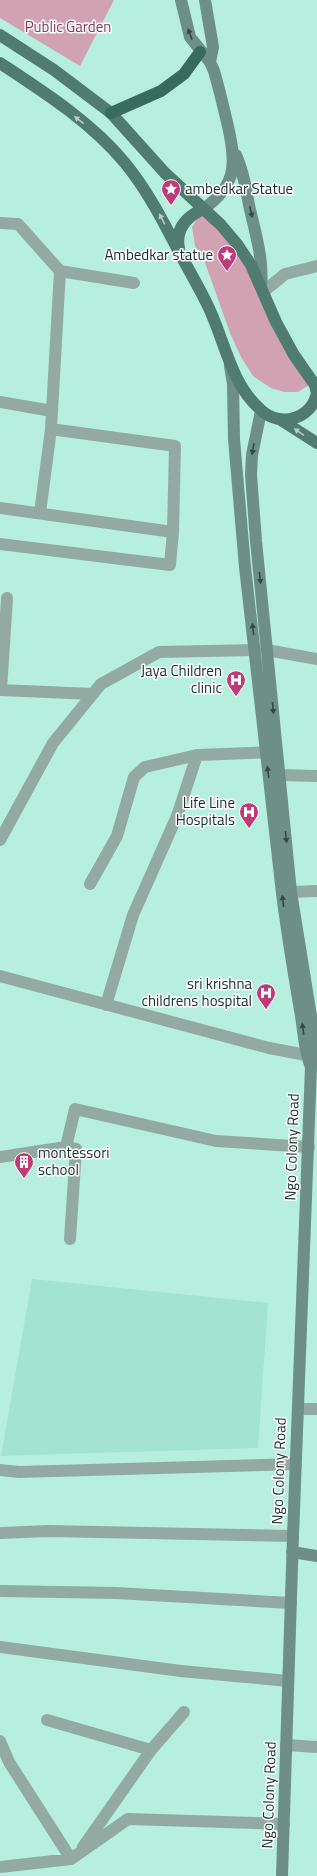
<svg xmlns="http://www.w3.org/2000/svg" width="317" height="1876" font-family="'Titillium Web',sans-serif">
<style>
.built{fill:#a3e3d2}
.green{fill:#d0a2b2}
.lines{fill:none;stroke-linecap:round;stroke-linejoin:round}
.street{stroke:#93aaa3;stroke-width:12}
.secondary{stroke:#6d8f85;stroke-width:12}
.primary{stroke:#507c70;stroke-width:12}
.highway{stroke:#366b5e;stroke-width:12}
.oneway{fill:#314a44}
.oneway2{fill:#b9cbc6}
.labels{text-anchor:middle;stroke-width:3;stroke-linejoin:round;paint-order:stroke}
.park-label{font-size:15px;fill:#873459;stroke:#fff}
.poi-label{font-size:15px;fill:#172d28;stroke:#fff;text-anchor:end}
.street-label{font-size:15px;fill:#172d28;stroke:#fff}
</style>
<rect width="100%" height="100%" fill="#b7efdf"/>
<!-- built -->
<path class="built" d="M32,1279L268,1303L258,1448L1,1456Z"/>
<!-- green -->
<path class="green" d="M0,0H114L80,66L0,18Z
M199,216H205L238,251L309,385L298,392H284L271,388L253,376L241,357L230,333L203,257L195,246L192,227Z"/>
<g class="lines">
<!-- street -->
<path class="street" d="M0,223L18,224L60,271L134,283
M263,292L285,274L317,266
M0,402L52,411
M0,508L173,532L175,446L51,429
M40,513L51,429L60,271
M0,544L170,565L173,532
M267,650L317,659
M0,690L93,694
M1,690L7,598
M279,775L317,776
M0,840L53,743L101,684L159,652L255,650
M90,884L117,836L134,777L145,767L197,755
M291,892L317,891
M0,976L269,1048L306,1055
M106,1005L133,915L177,816L197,755L275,752
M66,1147L75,1109L216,1141L309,1147
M0,1157L66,1147L76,1149L70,1239
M298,1409H317
M0,1470L19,1472L296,1464
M0,1533L49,1531L293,1536
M0,1591L116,1593L291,1603
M0,1647L181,1671L288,1681
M47,1720L151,1750
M0,1741L9,1762L71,1859
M286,1745L317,1747
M83,1847L151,1750L184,1712
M0,1867L71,1859L128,1819L284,1824"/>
<!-- secondary -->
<path class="secondary" d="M181,0L190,37L210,62L214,71C219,88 223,105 227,122C236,160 239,185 203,209
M205,0L213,47L210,62
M236,155C243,171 246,188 249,205C255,232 264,260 261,287
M230,366L233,384L234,439L245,567L282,893C287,934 294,975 301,1016C304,1034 304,1051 311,1067L293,1536L282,1876
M261,411L252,455L251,475L256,541L291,892L314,1035L316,1056L311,1067
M292,1552L317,1556"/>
<!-- primary -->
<path class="primary" d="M0,35L54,70L111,113L165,173L221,225L237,244L251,265L276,322L294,355L315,385L317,393
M0,63C44,92 91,122 125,163C147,190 162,219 178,250C188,269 199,287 208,306C225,341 230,383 261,410C280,428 312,419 317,393
M179,248C175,229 186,217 203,209
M281,420L317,443"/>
<!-- highway -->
<path class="highway" d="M111,113L161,91L184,74L200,52"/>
</g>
<!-- one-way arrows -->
<defs><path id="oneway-solid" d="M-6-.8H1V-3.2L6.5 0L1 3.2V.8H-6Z"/></defs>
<g class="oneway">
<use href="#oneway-solid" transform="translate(190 34) rotate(-110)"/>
<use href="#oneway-solid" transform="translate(251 212) rotate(78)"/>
<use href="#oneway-solid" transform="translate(253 449) rotate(100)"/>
<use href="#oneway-solid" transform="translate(260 578) rotate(84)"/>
<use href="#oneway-solid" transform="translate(253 629) rotate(-97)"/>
<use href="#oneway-solid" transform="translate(273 708) rotate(85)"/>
<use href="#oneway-solid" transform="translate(268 772) rotate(-97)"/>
<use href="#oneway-solid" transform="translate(286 837) rotate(84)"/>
<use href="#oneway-solid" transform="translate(283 901) rotate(-97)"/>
<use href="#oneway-solid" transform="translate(303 1029) rotate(-98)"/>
</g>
<g class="oneway2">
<use href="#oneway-solid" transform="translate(79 120) rotate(-142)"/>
<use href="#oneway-solid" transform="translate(162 219) rotate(-118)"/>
<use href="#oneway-solid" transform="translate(299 432) rotate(-145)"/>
</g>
<!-- icons -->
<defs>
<symbol id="sight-pin" viewBox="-11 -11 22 30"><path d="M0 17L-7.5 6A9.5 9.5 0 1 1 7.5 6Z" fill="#c03a7a" stroke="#fff"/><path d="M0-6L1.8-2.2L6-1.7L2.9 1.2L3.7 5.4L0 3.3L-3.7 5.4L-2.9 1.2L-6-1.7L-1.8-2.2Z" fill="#fff"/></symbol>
<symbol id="hospital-pin" viewBox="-11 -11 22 30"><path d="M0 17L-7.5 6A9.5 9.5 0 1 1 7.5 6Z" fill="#c03a7a" stroke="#fff"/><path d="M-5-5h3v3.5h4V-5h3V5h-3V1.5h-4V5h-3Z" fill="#fff"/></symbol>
<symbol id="building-pin" viewBox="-11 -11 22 30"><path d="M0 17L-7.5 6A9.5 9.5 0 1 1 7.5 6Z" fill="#c03a7a" stroke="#fff"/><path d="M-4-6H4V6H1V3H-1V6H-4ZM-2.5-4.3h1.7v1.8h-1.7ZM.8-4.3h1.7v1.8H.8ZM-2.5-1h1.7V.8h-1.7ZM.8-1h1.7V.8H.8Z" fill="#fff"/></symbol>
</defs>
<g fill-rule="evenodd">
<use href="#sight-pin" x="160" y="178" width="22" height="30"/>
<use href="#sight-pin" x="216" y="244" width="22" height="30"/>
<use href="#hospital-pin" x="225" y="669" width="22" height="30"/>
<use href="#hospital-pin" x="238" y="801" width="22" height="30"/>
<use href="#hospital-pin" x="255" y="982" width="22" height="30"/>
<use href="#building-pin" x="13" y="1151" width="22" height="30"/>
</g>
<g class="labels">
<!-- park labels -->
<g class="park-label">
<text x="68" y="32">Public Garden</text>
</g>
<!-- poi labels -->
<g class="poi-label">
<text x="185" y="194" text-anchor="start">ambedkar Statue</text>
<text x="213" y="260">Ambedkar statue</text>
<text x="222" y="676">Jaya Children<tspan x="222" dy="17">clinic</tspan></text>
<text x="235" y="808">Life Line<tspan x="235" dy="17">Hospitals</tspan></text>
<text x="252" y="989">sri krishna<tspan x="252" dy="17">childrens hospital</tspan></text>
<text x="38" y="1158" text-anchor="start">montessori<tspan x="38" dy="17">school</tspan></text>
</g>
<!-- street labels -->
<g class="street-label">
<text transform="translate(292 1147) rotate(-88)" y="5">Ngo Colony Road</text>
<text transform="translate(279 1471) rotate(-88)" y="5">Ngo Colony Road</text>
<text transform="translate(269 1795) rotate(-88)" y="5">Ngo Colony Road</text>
</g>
</g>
</svg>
